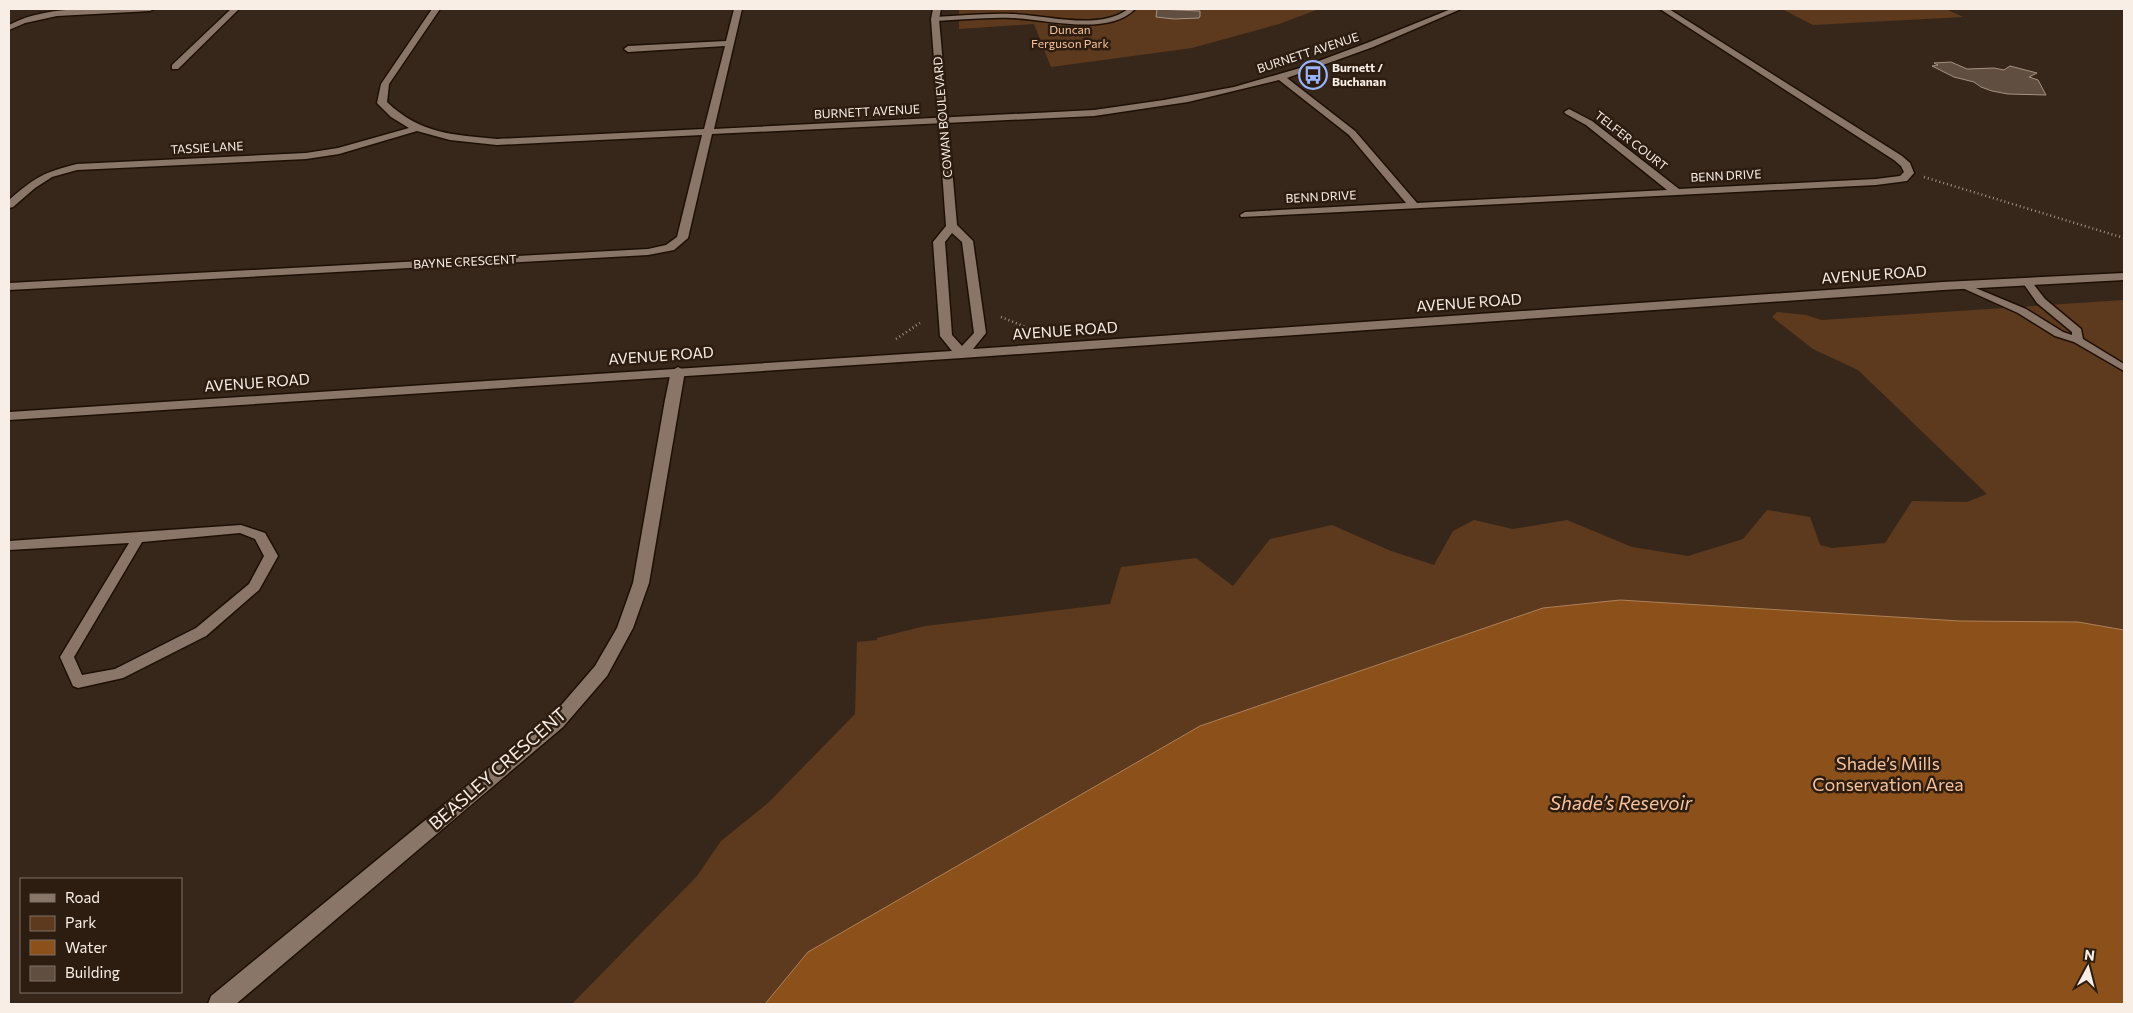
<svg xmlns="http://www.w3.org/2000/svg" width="2133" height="1013" font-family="Commissioner,sans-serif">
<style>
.green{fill:#5d3a1d}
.water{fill:#8c511b;stroke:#ad8058}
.building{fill:#604e41;stroke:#a69283}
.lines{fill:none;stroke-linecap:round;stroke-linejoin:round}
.service-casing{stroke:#1e0f05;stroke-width:3}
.minor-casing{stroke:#1e0f05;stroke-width:3}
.tertiary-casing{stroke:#1e0f05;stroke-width:3}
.path{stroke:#9f9188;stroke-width:2.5;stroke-dasharray:1 3;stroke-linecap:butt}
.service{fill:#897668;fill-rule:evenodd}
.minor{fill:#897668;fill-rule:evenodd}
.tertiary{fill:#897668;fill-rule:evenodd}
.labels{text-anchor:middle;stroke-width:5;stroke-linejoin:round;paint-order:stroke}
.far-park-label{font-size:12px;fill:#f7c29b;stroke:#2d1d11}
.far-street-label{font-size:12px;fill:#f9eee6;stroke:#2d1d11}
.far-poi-label{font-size:12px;font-weight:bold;fill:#f9eee6;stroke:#2d1d11;text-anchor:start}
.street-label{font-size:15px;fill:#f9eee6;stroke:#2d1d11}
.near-park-label{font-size:18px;fill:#f7c29b;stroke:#2d1d11}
.near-street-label{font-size:18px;fill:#f9eee6;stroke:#2d1d11}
.near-water-label{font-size:19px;font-style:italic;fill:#f8c39c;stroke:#2d1d11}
</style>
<rect width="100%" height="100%" fill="#37271b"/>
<!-- green -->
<path class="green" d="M959,9H1319L1279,24L1192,48L1051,67L1034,24L959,29Z
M1782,9H1946L1963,17L1813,25Z
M2124,300V1004H572L697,876L721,841L768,803L855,714L857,642L877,640V638L925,626L1110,604L1121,567L1196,558L1233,586L1270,539L1332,525L1391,551L1434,565L1453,531L1474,520L1513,529L1567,520L1632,547L1688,556L1743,539L1767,510L1810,517L1820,545L1832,548L1885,543L1912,501L1967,502L1987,494L1858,370L1813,349L1772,317L1777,312L1806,315L1822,320Z"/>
<!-- water -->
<path class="water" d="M1620,600L1960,621L2078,622L2124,630V1004H765L808,952L1200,726L1543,608Z"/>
<!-- building -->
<path class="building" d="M1157,9L1200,11V16L1199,18L1174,19L1156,17Z
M1951,62L1967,69L1994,68L2004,70L2010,66L2037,73L2029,77L2038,80L2046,95L2008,94L1992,91L1981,87L1974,82L1954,77L1932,66L1938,65L1934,63Z"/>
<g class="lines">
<defs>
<path id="service" d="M1128,9H1135C1108,37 1047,19 1012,18C986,17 961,20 935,21L932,19L935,17C961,16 986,13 1012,14C1046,15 1100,31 1128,9Z
M2028,280L2031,281L2045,299L2081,329L2083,339L2124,364V371L2074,342L2055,336L2018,313L1958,286L1960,284H1966L2026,309L2063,332L2072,335V332L2037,303L2023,283Z
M241,525L265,533L278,556L259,590L206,636L123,678L78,688L73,686L60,657L129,543L9,550V541ZM240,533L255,539L264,556L249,584L196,628L115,669L82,675L74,657L142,542Z"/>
<path id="minor" d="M82,9H154L150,11L57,16L25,23L9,30V25C31,13 57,10 82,9Z
M231,9H239L178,69H172V65Z
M432,9H440L389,84L387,102C420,134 454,135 497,139L704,129L725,46L628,52L624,49L628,46L726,41L734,9H742L714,129L1094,110L1164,100L1234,87L1300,68L1367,43L1451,9H1461L1373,47L1287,78L1355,131L1417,203L1667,190L1586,125L1566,114L1564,112L1569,109L1592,121L1679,189L1876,179L1900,176L1904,172L1901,166L1894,160L1660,9H1669L1902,156L1910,163L1914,173L1907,181L1876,185L1241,217L1240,215L1245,212L1406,203L1349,135L1279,80L1188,102L1094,116L712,134L688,238L674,250L648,255L9,290V283L648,249L666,245L677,237L702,135L497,145L450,140L417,131L339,154L306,159L77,170L52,177L35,188L13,207L9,208V200C34,178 44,172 77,164L306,153L338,148L409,128L391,117L377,103L381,84Z
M678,367L685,371L649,583L633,628L607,676L563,727L236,1004H208L211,996L551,717L595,666L617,628L633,583L665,400L671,371Z"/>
<path id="tertiary" d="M933,9H941L939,19L957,225L973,241L986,333L973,349L1943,282L2124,273V280L1943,290L962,358L9,420V412L952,351L940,336L933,242L946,226L931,19ZM952,233L962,242L974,333L962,346L952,335L945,242Z"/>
</defs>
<!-- service casing -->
<use href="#service" class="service-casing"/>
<!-- minor casing -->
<use href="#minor" class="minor-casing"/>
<!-- tertiary casing -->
<use href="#tertiary" class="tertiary-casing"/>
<!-- path -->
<path class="path" d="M1924,177L2124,238
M1001,317L1033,330
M896,339L920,323"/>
<!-- service -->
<use href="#service" class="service"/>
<!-- minor -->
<use href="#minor" class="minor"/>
<!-- tertiary -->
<use href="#tertiary" class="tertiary"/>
</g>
<!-- icons -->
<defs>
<symbol id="bus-ring" viewBox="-11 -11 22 22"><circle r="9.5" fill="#2d1d11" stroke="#9ab5fd" stroke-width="1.5"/><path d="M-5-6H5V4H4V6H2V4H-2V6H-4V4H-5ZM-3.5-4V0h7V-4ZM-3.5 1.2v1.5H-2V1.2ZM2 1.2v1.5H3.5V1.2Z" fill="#9ab5fd"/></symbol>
</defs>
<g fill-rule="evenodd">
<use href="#bus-ring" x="1297" y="59" width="32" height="32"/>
</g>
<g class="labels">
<!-- far-park labels -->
<g class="far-park-label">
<text x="1070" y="34">Duncan<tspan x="1070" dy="14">Ferguson Park</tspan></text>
</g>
<!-- far-street labels -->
<g class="far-street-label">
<text transform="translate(1308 53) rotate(-18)" y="4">BURNETT AVENUE</text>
<text transform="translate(867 112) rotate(-3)" y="4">BURNETT AVENUE</text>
<text transform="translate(943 117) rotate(-95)" y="4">COWAN BOULEVARD</text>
<text transform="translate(1631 141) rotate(38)" y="4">TELFER COURT</text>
<text transform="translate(207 148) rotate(-3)" y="4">TASSIE LANE</text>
<text transform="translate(1726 176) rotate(-3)" y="4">BENN DRIVE</text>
<text transform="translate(1321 197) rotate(-3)" y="4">BENN DRIVE</text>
<text transform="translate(465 262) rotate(-3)" y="4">BAYNE CRESCENT</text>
</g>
<!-- far-poi labels -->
<g class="far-poi-label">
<text x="1332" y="72">Burnett /<tspan x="1332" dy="14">Buchanan</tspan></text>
</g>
<!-- street labels -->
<g class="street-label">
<text transform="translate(1874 275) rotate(-4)" y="5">AVENUE ROAD</text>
<text transform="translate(1469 303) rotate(-4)" y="5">AVENUE ROAD</text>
<text transform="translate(1065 331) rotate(-4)" y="5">AVENUE ROAD</text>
<text transform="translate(661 356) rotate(-4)" y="5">AVENUE ROAD</text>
<text transform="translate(257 383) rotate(-4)" y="5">AVENUE ROAD</text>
</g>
<!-- near-park labels -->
<g class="near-park-label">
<text x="1888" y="770">Shade’s Mills<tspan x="1888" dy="21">Conservation Area</tspan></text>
</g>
<!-- near-street labels -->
<g class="near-street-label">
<text transform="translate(498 769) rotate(-41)" y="6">BEASLEY CRESCENT</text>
</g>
<!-- near-water labels -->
<g class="near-water-label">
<text x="1621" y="810">Shade’s Resevoir</text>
</g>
</g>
<!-- border -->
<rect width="2133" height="1013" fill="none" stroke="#f9eee6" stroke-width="20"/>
<!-- legend -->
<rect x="20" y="878" width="162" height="115" fill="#2d1d11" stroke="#7f7166"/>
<rect x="30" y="894" width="25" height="8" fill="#897668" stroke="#7f7166"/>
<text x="65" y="903" font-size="15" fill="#f9eee6">Road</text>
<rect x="30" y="916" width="25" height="15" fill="#5d3a1d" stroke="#7f7166"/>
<text x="65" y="928" font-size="15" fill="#f9eee6">Park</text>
<rect x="30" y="940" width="25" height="15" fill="#8c511b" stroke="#7f7166"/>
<text x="65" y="953" font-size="15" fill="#f9eee6">Water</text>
<rect x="30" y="966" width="25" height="15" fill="#604e41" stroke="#7f7166"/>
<text x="65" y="978" font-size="15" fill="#f9eee6">Building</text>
<!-- north arrow -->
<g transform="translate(2088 968) rotate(7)" stroke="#2d1d11" stroke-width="4" paint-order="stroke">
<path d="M0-4L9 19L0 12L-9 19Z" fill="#f9eee6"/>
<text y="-8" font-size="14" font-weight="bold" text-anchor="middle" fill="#f9eee6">N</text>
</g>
</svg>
